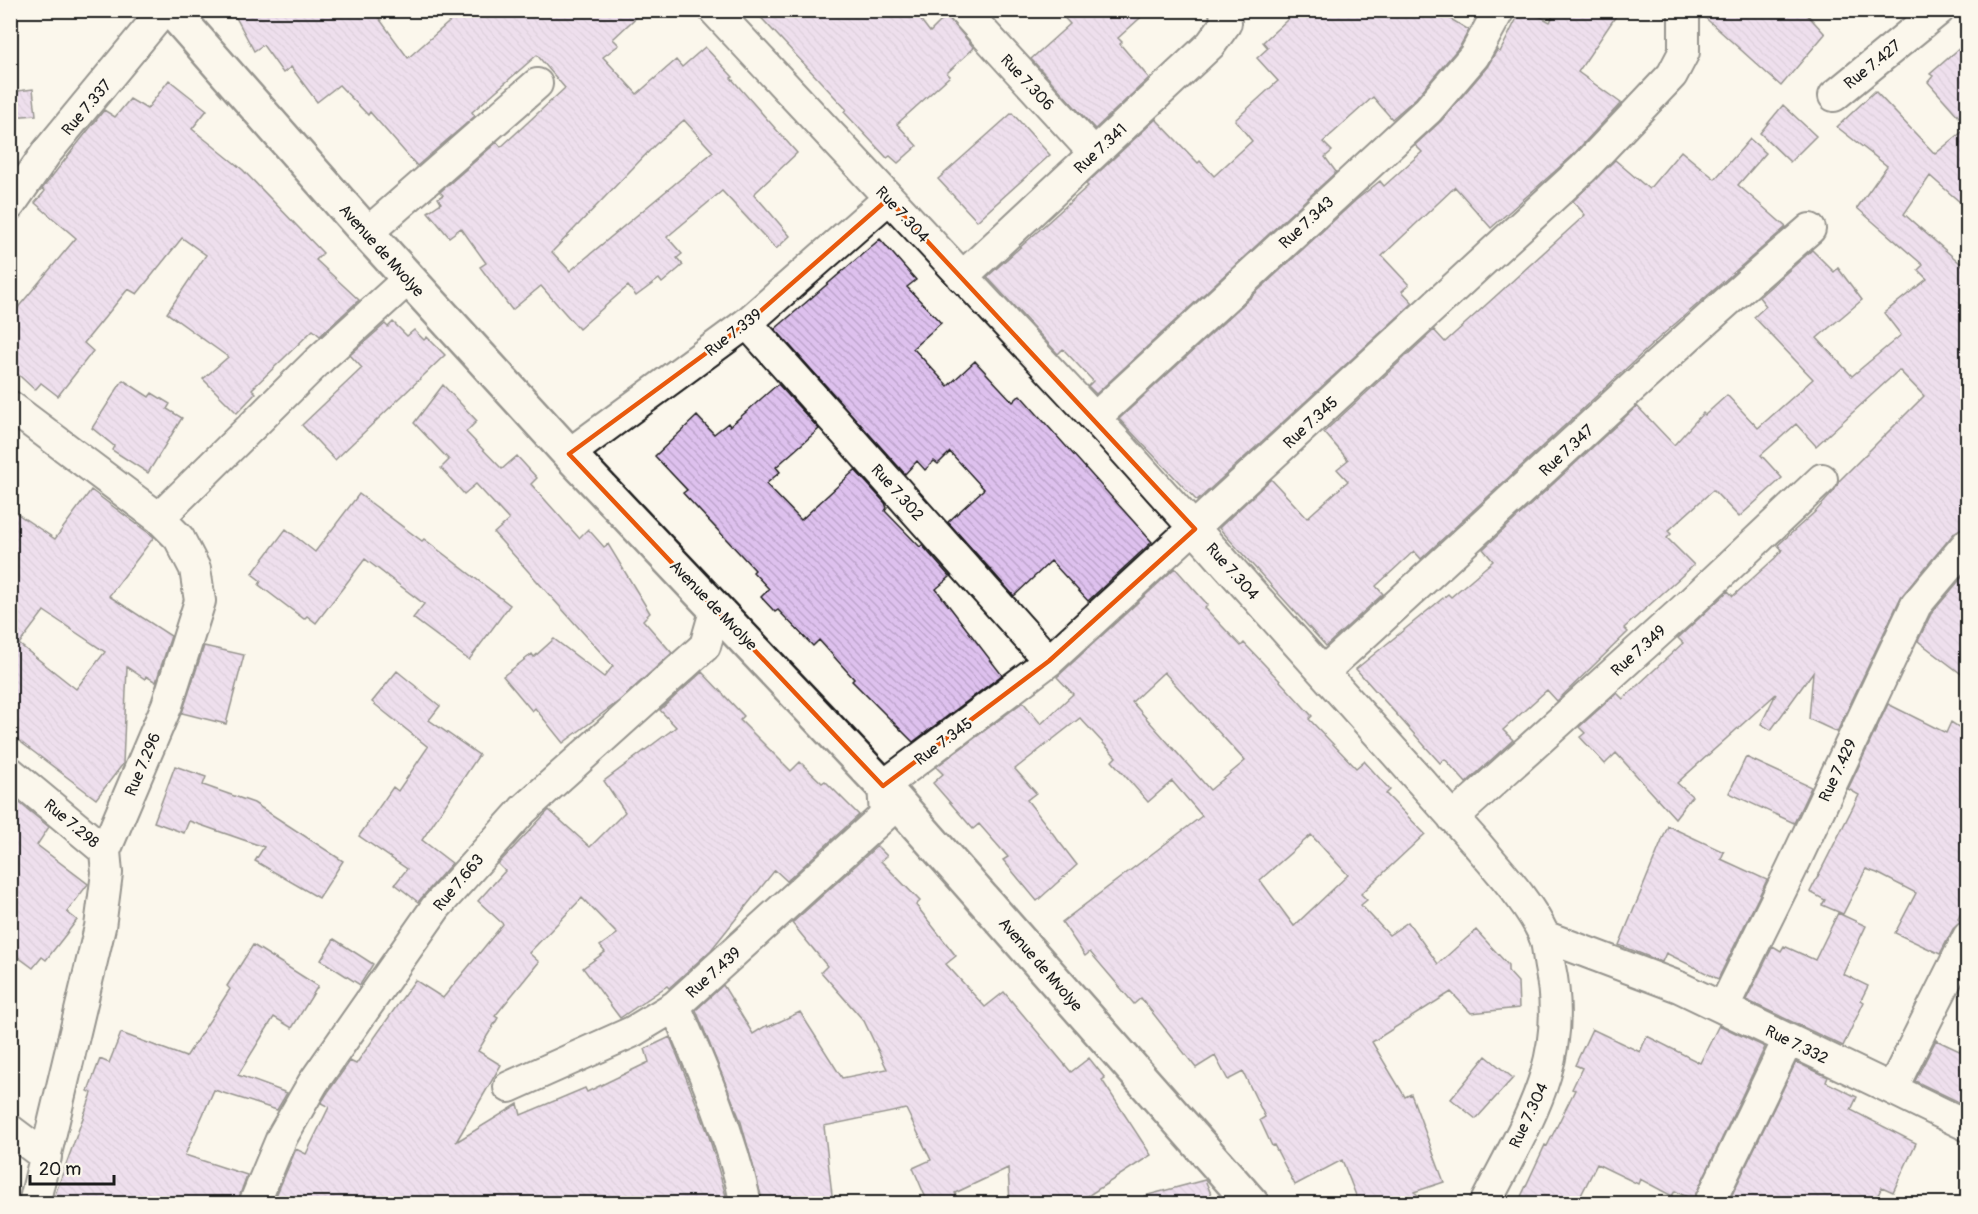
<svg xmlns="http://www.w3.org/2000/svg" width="1978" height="1214" font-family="Pangolin,sans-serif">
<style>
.building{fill:url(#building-back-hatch);stroke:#1c1c1c;stroke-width:1.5;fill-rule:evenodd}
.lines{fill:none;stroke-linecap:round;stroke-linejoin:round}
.minor-casing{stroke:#1c1c1c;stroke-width:34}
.major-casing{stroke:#1c1c1c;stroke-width:38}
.minor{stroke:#fbf7ec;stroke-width:30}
.major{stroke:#fbf7ec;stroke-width:33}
.marked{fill:none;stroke:#e8590c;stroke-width:4.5;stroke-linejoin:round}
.labels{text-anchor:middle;stroke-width:4.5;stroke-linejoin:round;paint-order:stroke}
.street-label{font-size:16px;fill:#1c1c1c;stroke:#fbf7ec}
</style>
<defs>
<pattern id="building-back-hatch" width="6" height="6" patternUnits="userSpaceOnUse" patternTransform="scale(1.5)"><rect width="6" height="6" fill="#dec1ee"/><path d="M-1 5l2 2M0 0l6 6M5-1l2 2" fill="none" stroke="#bea5cc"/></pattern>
</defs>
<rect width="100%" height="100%" fill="#fbf7ec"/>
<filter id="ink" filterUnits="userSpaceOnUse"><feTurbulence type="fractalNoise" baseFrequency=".0167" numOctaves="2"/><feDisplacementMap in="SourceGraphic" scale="12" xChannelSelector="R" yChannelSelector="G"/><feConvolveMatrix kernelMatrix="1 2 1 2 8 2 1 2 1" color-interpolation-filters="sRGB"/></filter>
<g filter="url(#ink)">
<!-- building -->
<path class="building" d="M232,10H373L408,58L463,10H644L613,39L619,45L603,57L637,94L676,60L682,67L705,47L733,77L731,78L797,153L754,194L790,236L776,249L722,191L667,237L682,254L677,258L683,265L662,283L659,279L636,296L628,286L579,329L541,286L512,310L480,267L486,263L461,228L449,237L428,212L441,203L438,198L443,195L440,192L497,142L501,147L565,88L537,55L472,112L475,116L417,166L370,112L368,115L339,85L317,102L291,67L283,73L263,45L254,51ZM684,120L713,152L570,271L552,252L655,145Z
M754,10H913L930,32L947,15L974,48L947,73L950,76L897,124L917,146L898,163L890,156L887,158L844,112L846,109Z
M1057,10H1149L1118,38L1122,42L1120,44L1149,78L1095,129L1031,59L1070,24Z
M1298,10H1436L1469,30L1460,46L1416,98L1392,119L1373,97L1323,142L1332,151L1325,157L1336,172L1096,394L1088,386L1093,381L1063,349L1058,354L987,277L1088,186L1086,184L1156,119L1198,163L1200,161L1214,176L1252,141L1235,120L1278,81L1257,58L1268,48L1263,42Z
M1521,10H1528L1550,22L1556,10H1620L1578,72L1621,103L1571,157L1491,228L1455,187L1382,256L1409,285L1402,291L1413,303L1197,501L1119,419L1356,200L1380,181L1384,186L1422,152L1415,145L1441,121L1487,67L1497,50L1500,52Z
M1701,10H1803L1825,34L1781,86L1701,14Z
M1968,41V127L1928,82L1933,76L1930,74Z
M169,80L207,110L192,129L243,170L323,253L316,260L359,300L320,336L313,330L252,389L256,393L237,413L203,379L228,357L167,313L206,255L182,238L137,294L128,289L84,343L93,351L58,396L41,383L35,390L10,367V317L76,238L35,203L45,191L42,189L104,110L115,117L130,99L147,109Z
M33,89L36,115L10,117V92Z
M1875,91L1935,154L1968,127V209L1930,176L1904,214L1968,270V526L1955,532L1901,597L1837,732L1809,719L1813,672L1771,730L1761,724L1776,694L1677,783L1692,796L1675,818L1616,753L1605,764L1580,737L1585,733L1579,727L1617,693L1623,699L1683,643L1678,638L1728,591L1733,596L1775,558L1782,550L1778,545L1816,511L1834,491L1839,481L1924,396L1899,370L1816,446L1796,424L1761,455L1782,478L1739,517L1713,490L1668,531L1671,534L1667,538L1694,565L1624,628L1628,632L1557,701L1547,690L1503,730L1513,740L1466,783L1445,759L1440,763L1356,669L1448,594L1451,597L1493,561L1483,549L1637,406L1674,445L1703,413L1705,415L1727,395L1758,428L1813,379L1754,317L1766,306L1759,297L1812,250L1834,272L1838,268L1862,300L1817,338L1852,376L1901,335L1884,313L1927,279L1918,270L1923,265L1857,208L1887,166L1837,127Z
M1783,105L1816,136L1790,162L1760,133Z
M1012,113L1050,155L977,221L938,179Z
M1750,139L1766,153L1738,185L1786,227L1659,338L1421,559L1414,551L1376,586L1383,594L1326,646L1219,528L1271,479L1307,518L1348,481L1337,469L1348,460L1324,432L1434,330L1445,342L1585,215L1573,201L1615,160L1649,189L1681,151L1715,179Z
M880,239L916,280L907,287L941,323L913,348L948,386L975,361L1013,402L1020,395L1152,542L1088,601L1051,561L1014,596L948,522L984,489L950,452L938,464L934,461L925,470L917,461L905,474L775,329Z
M393,322L407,336L414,330L424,340L427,337L445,355L335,460L302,425L362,368L350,355L385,324L388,327Z
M123,380L149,397L152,393L170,404L167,409L182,418L148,473L112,450L114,446L92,428Z
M778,384L819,429L776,467L780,472L766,484L801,520L855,470L885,503L887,508L885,511L920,547L922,545L950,577L936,589L1002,675L913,742L852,681L854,679L819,640L813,646L778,610L775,612L761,597L769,589L753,572L755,570L683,493L687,490L655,456L697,416L714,434L728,423L730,426Z
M443,385L477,421L466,432L502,469L517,456L537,478L531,484L579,538L588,529L604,547L608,544L650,613L643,620L672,653L619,701L563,743L535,708L532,711L503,676L532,654L534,657L554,639L604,677L613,666L494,533L509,520L476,484L464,494L441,468L449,460L414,423Z
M91,490L154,537L109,596L171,636L156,682L146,676L145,679L127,667L123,764L96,799L10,734V509L55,539ZM44,611L105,652L76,689L19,644Z
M359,494L422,541L424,539L510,605L469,660L413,618L424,604L365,559L316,623L307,616L304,619L259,585L261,581L252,574L286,529L315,552Z
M1175,568L1208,605L1205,608L1241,646L1244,643L1280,681L1312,716L1309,719L1356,768L1364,761L1390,790L1386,794L1425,834L1361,894L1367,900L1361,905L1389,935L1408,922L1438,964L1476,930L1508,965V971L1518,982L1519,1008L1471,1013L1451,992L1372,1042L1405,1097L1411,1094L1444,1182L1414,1192L1429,1203H1359L1342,1160L1295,1185L1274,1145L1272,1146L1260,1120L1265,1117L1243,1072L1228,1080L1215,1056L1196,1068L1141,998L1134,1004L1090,952L1085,956L1062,922L1202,816L1172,781L1148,802L1112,761L1116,757L1080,718L1015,769L1036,793L1027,800L1077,865L1037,901L1003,860L1008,857L979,824L973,829L933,783L943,774L936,767L1023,702L1041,724L1073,694L1057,677ZM1164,672L1245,761L1210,790L1132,702ZM1311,835L1348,875L1294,926L1260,880Z
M1968,570V679L1918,641L1931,614Z
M204,646L244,655L226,724L182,713Z
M397,671L440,706L429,720L479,755L422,840L452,863L418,902L395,884L407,869L359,836L393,787L398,791L428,747L372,702Z
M702,672L744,716L740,720L791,771L800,762L822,783L825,781L859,815L787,881L775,870L711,950L669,988L667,986L620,1018L583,968L605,952L600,946L617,934L582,898L529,953L539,962L495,1016L498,1018L478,1051L501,1065L456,1142L518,1104L521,1115L585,1088L587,1092L649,1062L645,1049L670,1037L708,1133L728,1203H273L296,1149L306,1154L329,1107L321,1103L328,1092L350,1061L356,1064L415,980L443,998L503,924L478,901L505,871L498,864L549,810L590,847L625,812L604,781L676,727L660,710Z
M1888,704L1946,733L1951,722L1968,733V900L1958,919L1961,922L1953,929L1940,954L1895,933L1916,893L1877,873L1866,869L1843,914L1822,905L1825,900L1810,892L1859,795L1848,789Z
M1746,757L1811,787L1794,823L1729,793Z
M175,766L206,777L203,785L254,803L343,861L319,898L255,861L264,847L189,821L184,833L154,822Z
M10,795L49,827L37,845L88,884L67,912L77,920L46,960L42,957L33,968L10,951Z
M1668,826L1724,852L1721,859L1767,880L1718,979L1666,953L1662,962L1619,945Z
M877,846L887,856L881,861L920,901L916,905L956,956L946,964L985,1007L1004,992L1071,1072L1089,1058L1105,1078L1102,1080L1151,1155L1077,1203H1010L1008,1168L955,1193L959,1203H928L913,1168L931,1160L906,1109L824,1126L833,1203H763L741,1122L696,1010L723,985L753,1034L767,1025L768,1027L800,1012L842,1078L887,1069L864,1021L821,972L827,966L792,923Z
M1838,913L1866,926L1843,974L1868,986L1861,1000L1864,1002L1843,1046L1746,1000L1773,946L1781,951L1784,946L1815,960Z
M334,939L373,964L360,985L321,960Z
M253,945L318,986L292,1028L274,1017L238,1075L287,1093L277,1110L214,1090L185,1155L247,1175L237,1203H52L92,1093L88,1091L100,1059L109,1063L121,1033L186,1057L230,989L227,986Z
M1719,1025L1765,1047L1693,1200L1675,1191L1672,1196L1640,1179L1638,1184L1597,1164L1577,1203H1518L1545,1145L1547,1146L1575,1090L1572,1089L1582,1068L1575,1065L1592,1029L1640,1052L1647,1036L1700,1063Z
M1936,1040L1968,1055V1094L1963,1104L1915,1081Z
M1486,1056L1513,1078L1476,1119L1451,1099Z
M1796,1062L1828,1077L1826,1082L1857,1097L1851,1110L1916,1143L1893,1192L1882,1187L1874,1203H1728Z
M1205,1180L1215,1203H1145L1144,1196Z"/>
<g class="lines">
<defs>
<path id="minor" d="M714,10L1114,439L1476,843C1499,871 1529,902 1544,935C1548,945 1548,957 1550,967C1570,1061 1526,1123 1485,1204
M963,10L1094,153
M1834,96L1939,10
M10,205L47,152L164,10
M367,233L537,84
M962,277L1211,44L1226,23L1225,10
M747,323L1049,661
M10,406L159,518L179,538L195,569L200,601L167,705L105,851L107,873L100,927L34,1204
M1095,418L1428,110L1474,56L1499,10
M569,454L747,323L888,199
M159,518L317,362L408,279
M1323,672C1486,525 1644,372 1810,229
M10,772L105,851
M1453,818L1683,610L1822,479
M1544,936L1679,987L1892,1089L1968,937
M1723,1008L1791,870L1916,605L1968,543
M509,1087L632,1032L675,1006
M1892,1089L1968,1126
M10,1130L46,1157
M254,1204L282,1137L313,1083L436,907L523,810L705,646L716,608
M746,1204C731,1134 703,1070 675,1006L885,815L883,786L1049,661L1583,169L1672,75L1684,52V10
M1709,1204L1788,1040"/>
<path id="major" d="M171,10L367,233L569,454L883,786L1252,1204"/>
</defs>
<!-- minor casing -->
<use href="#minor" class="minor-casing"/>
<!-- major casing -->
<use href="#major" class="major-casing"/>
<!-- minor -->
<use href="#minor" class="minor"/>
<!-- major -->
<use href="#major" class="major"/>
</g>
</g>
<!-- marked area -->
<path d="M0 0H1978V1214H0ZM888,199L1195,529L1049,661L883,786L569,454L747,323Z" fill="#fbf7ec" fill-opacity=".55" fill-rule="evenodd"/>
<path class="marked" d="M888,199L1195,529L1049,661L883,786L569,454L747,323Z"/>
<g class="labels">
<!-- street labels -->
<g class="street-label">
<text transform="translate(1872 64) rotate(-39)" y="6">Rue 7.427</text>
<text transform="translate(1028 82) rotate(47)" y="6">Rue 7.306</text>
<text transform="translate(86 107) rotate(-50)" y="6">Rue 7.337</text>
<text transform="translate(1100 148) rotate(-43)" y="6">Rue 7.341</text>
<text transform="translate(903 214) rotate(47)" y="6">Rue 7.304</text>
<text transform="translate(1306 222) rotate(-43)" y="6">Rue 7.343</text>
<text transform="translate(382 250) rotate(48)" y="6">Avenue de Mvolye</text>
<text transform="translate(733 332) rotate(-38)" y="6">Rue 7.339</text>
<text transform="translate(1310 422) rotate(-43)" y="6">Rue 7.345</text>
<text transform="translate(1566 450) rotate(-43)" y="6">Rue 7.347</text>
<text transform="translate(898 492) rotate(48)" y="6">Rue 7.302</text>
<text transform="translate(1233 571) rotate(48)" y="6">Rue 7.304</text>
<text transform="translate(714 605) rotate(46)" y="6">Avenue de Mvolye</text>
<text transform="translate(1638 650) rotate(-42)" y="6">Rue 7.349</text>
<text transform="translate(943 741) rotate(-37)" y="6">Rue 7.345</text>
<text transform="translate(142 764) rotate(-67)" y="6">Rue 7.296</text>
<text transform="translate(1837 770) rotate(-65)" y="6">Rue 7.429</text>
<text transform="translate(72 823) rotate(40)" y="6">Rue 7.298</text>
<text transform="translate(458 882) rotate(-50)" y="6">Rue 7.663</text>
<text transform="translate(1041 964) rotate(49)" y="6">Avenue de Mvolye</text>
<text transform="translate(713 972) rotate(-42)" y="6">Rue 7.439</text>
<text transform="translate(1797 1044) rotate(26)" y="6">Rue 7.332</text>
<text transform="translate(1528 1115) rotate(-65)" y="6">Rue 7.304</text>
</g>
</g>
<!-- margin -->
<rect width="1978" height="1214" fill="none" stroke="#fbf7ec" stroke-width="36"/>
<rect x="18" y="18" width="1942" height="1178" fill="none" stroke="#1c1c1c" stroke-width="2" filter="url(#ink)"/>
<!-- scale -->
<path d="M30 1175v9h84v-9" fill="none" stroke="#1c1c1c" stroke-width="3"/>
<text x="39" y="1175" font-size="18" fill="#1c1c1c" stroke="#fbf7ec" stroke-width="4.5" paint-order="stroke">20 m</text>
</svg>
